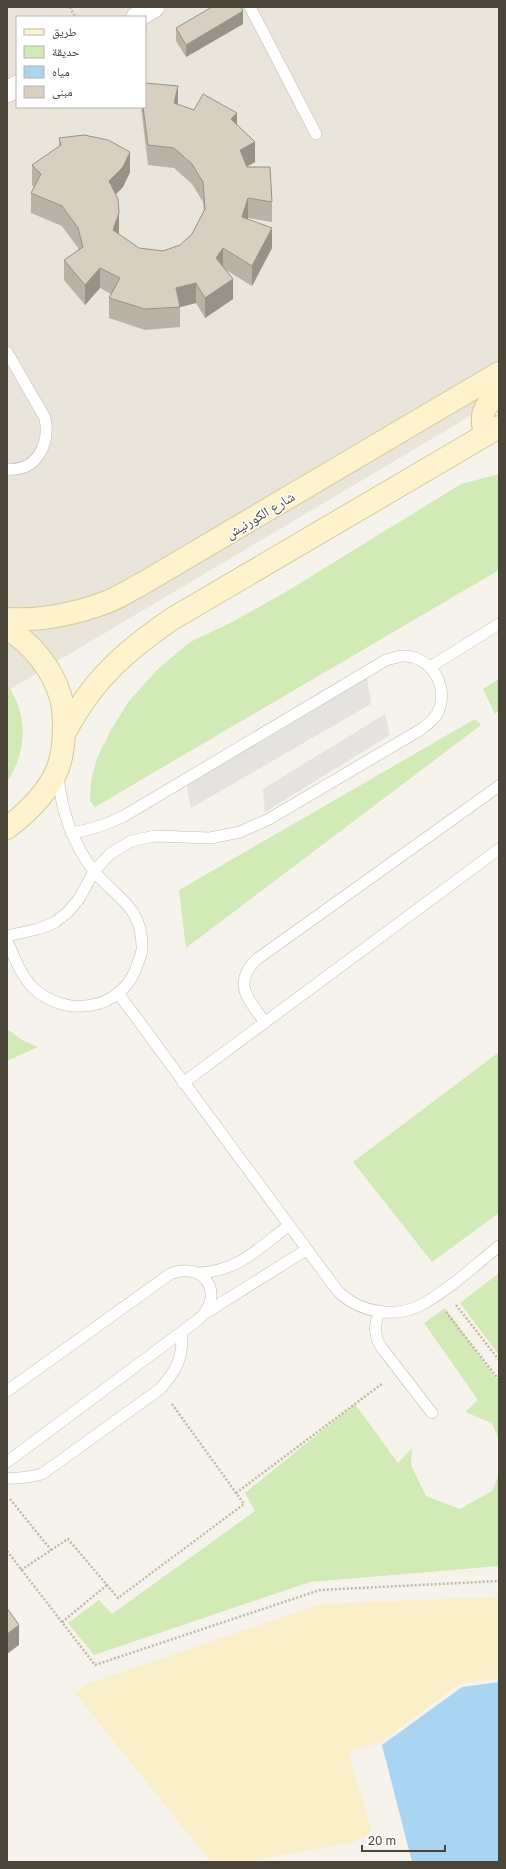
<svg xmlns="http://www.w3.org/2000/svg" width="506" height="1869" font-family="'Golos Text','Noto Naskh Arabic',sans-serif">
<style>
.residential{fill:#eae5da;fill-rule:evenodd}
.green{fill:#d2eab5}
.sand{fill:#f9efc9}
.parking{fill:#e5e3e0}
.water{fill:#a9d4f2}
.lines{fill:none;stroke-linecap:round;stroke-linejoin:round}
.service-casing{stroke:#c2bbae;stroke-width:12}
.minor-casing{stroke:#c2bbae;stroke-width:22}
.secondary-casing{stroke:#d6c79b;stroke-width:24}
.path{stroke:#c4b79f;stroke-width:2.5;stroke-dasharray:2 2;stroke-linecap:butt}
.service{stroke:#fff;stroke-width:11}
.minor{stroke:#fff;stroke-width:21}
.secondary{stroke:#fff3cd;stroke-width:22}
.wall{fill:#bab2a6}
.shaded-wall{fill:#979187}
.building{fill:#d8cfc1;stroke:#979187}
.labels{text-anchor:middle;stroke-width:3;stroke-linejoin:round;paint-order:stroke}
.street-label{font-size:14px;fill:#4b4439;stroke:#fff}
</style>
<rect width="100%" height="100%" fill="#f6f3ec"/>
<!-- residential -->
<path class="residential" d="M7,7H499V399L7,691ZM17,17H145V107H17Z"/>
<!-- green -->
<path class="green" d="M499,474V570L95,807L90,801L91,781L97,758L112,728L129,701L159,668L190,642L230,623L284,593L461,484Z
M499,679V711L495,714L483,689Z
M7,684C24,709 28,737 16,765C13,771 11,777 7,781Z
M475,719L481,725L186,948L179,890Z
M7,1029L22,1040L38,1047L7,1061Z
M499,1052V1213L432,1262L353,1162Z
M499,1273V1355L460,1303Z
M445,1308L499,1383V1440L492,1423L465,1412L478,1400L424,1323Z
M355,1404L398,1463L412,1448L411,1465L426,1496L460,1509L492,1491L499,1475V1566L310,1582L94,1655L68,1623L99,1600L112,1614L255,1511L245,1493Z"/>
<!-- sand -->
<path class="sand" d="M499,1597V1679L461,1683L380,1743L348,1751L372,1832L355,1842L243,1862H211L75,1693L90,1683L321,1604Z"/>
<!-- parking -->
<path class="parking" d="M367,678L371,704L191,808L186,783Z
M385,714L390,735L265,812L263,789Z"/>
<!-- water -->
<path class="water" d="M499,1682V1862H412L382,1745L462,1687Z"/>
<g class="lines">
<defs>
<path id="service" d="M250,7L316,134
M7,352L45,418C50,444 37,472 7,469
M430,667L499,624
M7,936L38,929L54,923L68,912L79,899L94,871L110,854L131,841L155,836L210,838L240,832L269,819L420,730C428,724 437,718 440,707C447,682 429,655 401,656C396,657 391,659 386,660L124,816C106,825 91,830 71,833
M7,941C15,958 22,980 38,992C73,1019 125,1007 138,963C139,959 142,953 142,949C143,905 115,898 93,870C72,842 61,810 58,775
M118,993L328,1278C332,1283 336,1290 341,1294C362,1313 396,1318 421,1305C449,1290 474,1266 499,1246
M265,1023C249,999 231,984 257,959L499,786
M183,1083L499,849
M197,1273C237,1272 258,1249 288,1226
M207,1312L306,1250
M379,1312C374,1326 374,1335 381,1347L432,1413
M7,1391L170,1274C204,1260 226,1294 199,1319L7,1462
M7,1478C20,1479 30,1477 42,1474L160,1389C177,1370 183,1358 182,1332"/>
<path id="minor" d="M137,17L154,7
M7,92L17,86"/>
<path id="secondary" d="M486,435C479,417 483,405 499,394
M7,619C41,621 75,614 107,602C120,597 132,589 145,582L499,373
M7,629C31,642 52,669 60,695C66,713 65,749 58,768C48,793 28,812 7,828
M65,732C71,721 78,709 86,698C109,665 139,642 172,619L499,427"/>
</defs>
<!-- service casing -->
<use href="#service" class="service-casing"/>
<!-- minor casing -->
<use href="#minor" class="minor-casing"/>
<!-- secondary casing -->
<use href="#secondary" class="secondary-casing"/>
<!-- path -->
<path class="path" d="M70,7L75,17
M456,1305L499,1360
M446,1312L499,1380
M236,1493L383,1383
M10,1499L51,1550
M7,1551L95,1665L320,1590L499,1581
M21,1570L68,1539L118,1598L244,1504L172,1404
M62,1622L107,1585"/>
<!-- service -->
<use href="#service" class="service"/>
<!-- minor -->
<use href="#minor" class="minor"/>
<!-- secondary -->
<use href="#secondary" class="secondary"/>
</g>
<!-- wall -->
<path class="wall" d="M243,24L186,57L176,41V28Z
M178,105L194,110L237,124L255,162L246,167L272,202V222L248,218L247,219L272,248L252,286L226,270L233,299L205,318L196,303L180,307V327L145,330L109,318V298L111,294L100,288L85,305L64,280V260L79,250L78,248L62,226L31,213V193L34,187L32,185V165L59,146V138L130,172L123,187L116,194L119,234L139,248L163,251L180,245L192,234L204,212L203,202L192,184L174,168L148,165L141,107Z"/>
<!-- shaded-wall -->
<path class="shaded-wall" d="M243,11V24L186,57V45Z
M178,86V106L174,103Z
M237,113V133L231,119Z
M255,142V162L240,170V150Z
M130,152V172L123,187L109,201V181Z
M248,198V218L242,237V217Z
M119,213V233L113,250V230Z
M272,228V248L252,286V266Z
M223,248V268L216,258Z
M100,268V288L85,305V285Z
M233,279V299L205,318V298Z
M196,283V303L180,307L176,288Z
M19,1625V1645L7,1654V1634Z"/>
<!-- building -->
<path class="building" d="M212,7H241L243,11L186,45L176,28Z
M145,83L178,86L174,103L194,110L203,94L237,113L231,119L255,142L240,150L247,167H270L272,202L248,198L242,217L272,228L252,266L223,248L216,258L233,279L205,298L196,283L176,288L180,307L145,309L109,298L120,278L100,268L85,285L64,260L83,247L78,228L62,206L31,193L41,174L32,165L61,145L59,138L84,135L108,140L130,152L123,167L109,181L118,199L119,213L113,230L139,248L163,251L180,245L192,234L205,209L203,182L192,164L174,148L148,145L143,107H145Z
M7,1608L19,1625L7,1634Z"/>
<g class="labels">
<!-- street labels -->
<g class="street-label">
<text transform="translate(260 515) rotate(-31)" y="5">شارع الكورنيش</text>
</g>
</g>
<!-- border -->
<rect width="506" height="1869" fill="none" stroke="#4b4439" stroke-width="16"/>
<!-- legend -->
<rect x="16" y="16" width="130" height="92" fill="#ffffff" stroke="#b7b4b0"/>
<rect x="24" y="29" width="20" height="6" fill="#fff3cd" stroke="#b7b4b0"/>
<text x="52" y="36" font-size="12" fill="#4b4439">طريق</text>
<rect x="24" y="46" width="20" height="12" fill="#d2eab5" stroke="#b7b4b0"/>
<text x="52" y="56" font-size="12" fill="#4b4439">حديقة</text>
<rect x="24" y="66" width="20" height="12" fill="#a9d4f2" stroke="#b7b4b0"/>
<text x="52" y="76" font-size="12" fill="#4b4439">مياه</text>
<rect x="24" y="86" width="20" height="12" fill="#d8cfc1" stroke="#b7b4b0"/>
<text x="52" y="96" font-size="12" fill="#4b4439">مبنى</text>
<!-- scale -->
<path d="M362 1845v6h83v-6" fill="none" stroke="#4b4439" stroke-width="2"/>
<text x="368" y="1845" font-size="12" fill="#4b4439" stroke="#ffffff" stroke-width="3" paint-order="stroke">20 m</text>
</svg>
